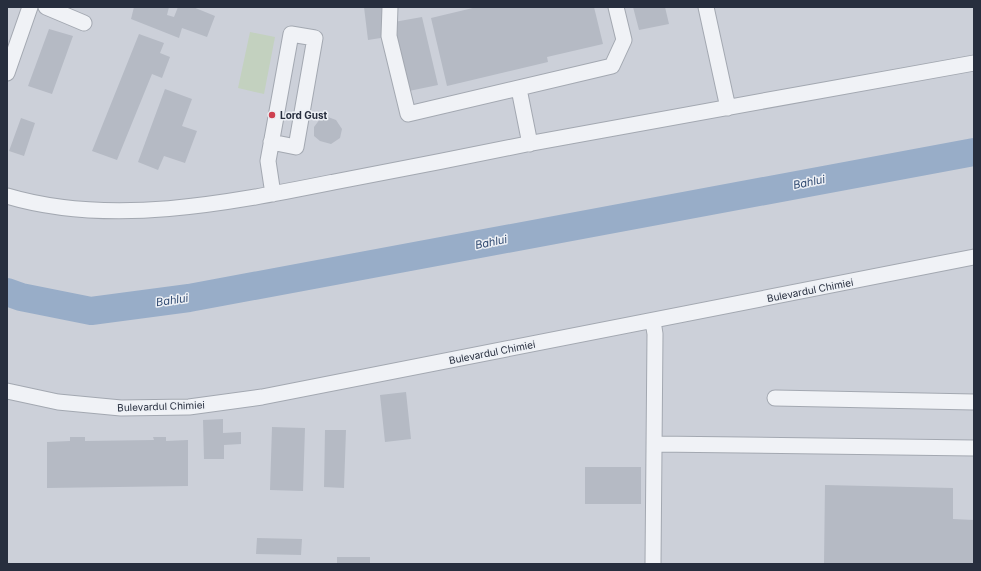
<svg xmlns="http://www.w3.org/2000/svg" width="981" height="571" font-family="Inter,sans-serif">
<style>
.built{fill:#ccd0d9}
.green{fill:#c3d1bf}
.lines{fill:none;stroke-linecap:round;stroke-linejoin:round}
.river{stroke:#98adc8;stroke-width:28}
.building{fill:#b5bac4}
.minor-casing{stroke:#a3a8b1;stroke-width:17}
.minor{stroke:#f0f2f6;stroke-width:15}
.poi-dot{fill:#ce4151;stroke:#edf0f5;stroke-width:1.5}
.labels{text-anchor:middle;stroke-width:3;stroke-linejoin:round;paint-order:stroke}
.poi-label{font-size:10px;font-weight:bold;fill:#272e3e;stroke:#edf0f5;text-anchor:start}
.street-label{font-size:10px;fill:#272e3e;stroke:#edf0f5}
.water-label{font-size:11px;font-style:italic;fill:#314b72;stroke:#edf0f5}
</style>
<rect width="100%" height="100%" fill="#dde1e7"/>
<!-- built -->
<path class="built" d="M7,7H974V564H7Z"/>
<!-- green -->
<path class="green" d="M250,32L275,37L264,94L238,88Z"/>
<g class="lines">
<!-- river -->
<path class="river" d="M7,292L21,297L91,311L189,298L974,152"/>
</g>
<!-- building -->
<path class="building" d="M134,7H169L167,15L174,17L178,7H193L215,16L207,37L182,28L179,38L131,19Z
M364,7H382L387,37L368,40Z
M477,7H594L603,44L547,57L548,62L447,86L431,18Z
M633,7H665L669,24L639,30Z
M422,17L438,85L409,91L394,22Z
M49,29L73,36L52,94L28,86Z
M139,34L164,43L160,53L170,57L162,78L152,74L117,160L92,151Z
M165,89L192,99L182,126L197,131L185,163L164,156L158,170L138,162Z
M328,117L336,120L342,129L340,138L331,144L320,141L314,136V127L320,119Z
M21,118L35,123L24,156L9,151Z
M406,392L411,439L385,442L380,395Z
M223,419V433L241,432V444L224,445V459H204L203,420Z
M272,427L305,428L303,491L270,490Z
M325,430H346L344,488L324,487Z
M70,437H85V441L154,440L153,437H166V441L188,440V486L47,488V442L70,441Z
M585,467H641V504H585Z
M825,485L953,488V519L974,520V564H824Z
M257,538L302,539L301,555L256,554Z
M337,557H370V564H337Z"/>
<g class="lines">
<defs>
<path id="minor" d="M46,7L84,23
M390,7L389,36L408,114L612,66L624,40L616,7
M706,7L728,108
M7,73L30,7
M519,89L530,144
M271,142L296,147L315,38L291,34L268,161L273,194
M7,196C111,227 229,203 334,182C398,170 463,157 527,144C676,116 825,90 974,63
M653,321L655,334L653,564
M7,391L58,402L121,408L189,407L262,397L974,257
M775,398L974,402
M655,444L974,448"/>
</defs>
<!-- minor casing -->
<use href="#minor" class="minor-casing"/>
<!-- minor -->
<use href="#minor" class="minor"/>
</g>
<!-- markers -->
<circle class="poi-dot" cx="272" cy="115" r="4"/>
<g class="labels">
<!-- poi labels -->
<g class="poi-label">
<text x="280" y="119">Lord Gust</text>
</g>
<!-- street labels -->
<g class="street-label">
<text transform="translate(810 290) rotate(-11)" y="4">Bulevardul Chimiei</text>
<text transform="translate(492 352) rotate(-11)" y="4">Bulevardul Chimiei</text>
<text transform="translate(161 406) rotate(-2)" y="4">Bulevardul Chimiei</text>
</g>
<!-- water labels -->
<g class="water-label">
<text transform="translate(809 182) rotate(-11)" y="4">Bahlui</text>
<text transform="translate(491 242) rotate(-11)" y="4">Bahlui</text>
<text transform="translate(172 300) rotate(-8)" y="4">Bahlui</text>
</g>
</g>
<!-- border -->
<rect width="981" height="571" fill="none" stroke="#272e3e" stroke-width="16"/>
</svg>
